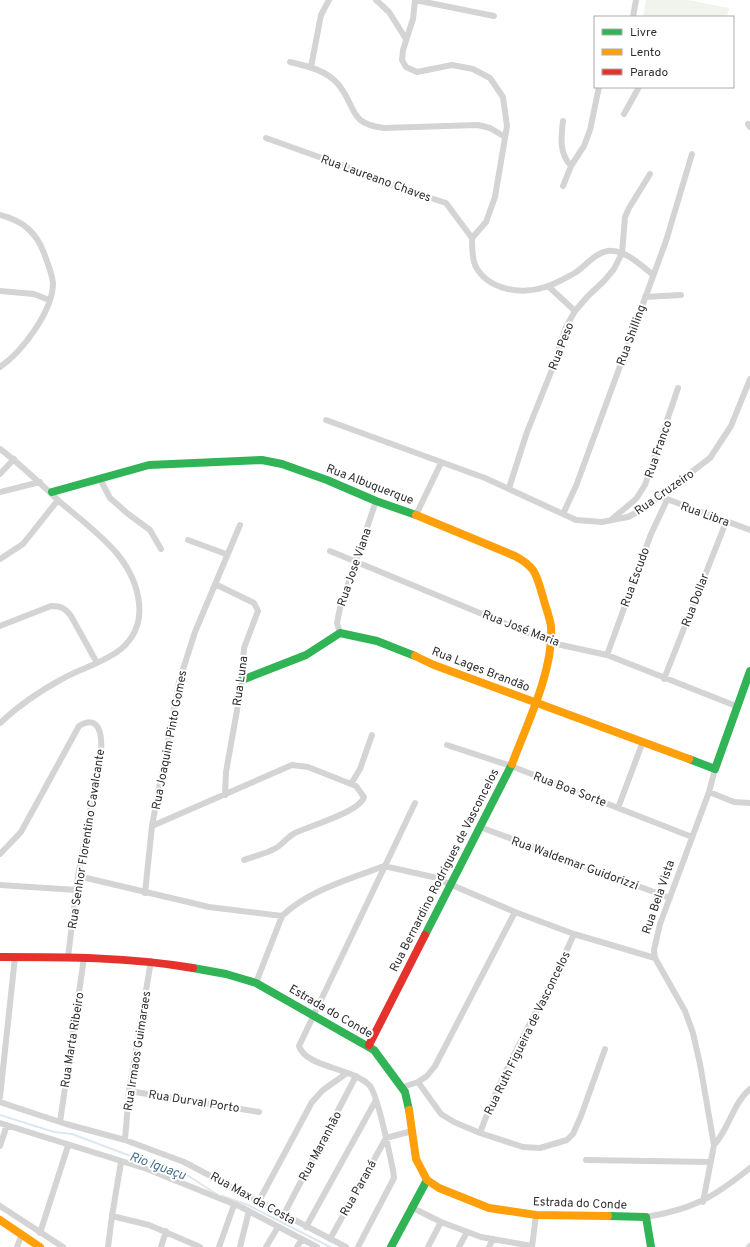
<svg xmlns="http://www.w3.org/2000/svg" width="750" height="1247" font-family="Overpass,sans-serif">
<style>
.green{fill:#f1f4ed}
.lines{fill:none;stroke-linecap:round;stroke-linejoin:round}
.stream{stroke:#dce8ef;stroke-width:2}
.street{stroke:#d4d4d4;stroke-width:6}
.fast{stroke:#30b455;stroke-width:8}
.slow{stroke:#ff9f0a;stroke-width:8}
.jam{stroke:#e5322d;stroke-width:8}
.labels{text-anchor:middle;stroke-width:4;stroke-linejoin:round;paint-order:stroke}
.street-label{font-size:12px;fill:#2f2f2f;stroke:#fff}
.water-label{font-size:13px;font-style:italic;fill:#466f89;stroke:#fff}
</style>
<rect width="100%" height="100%" fill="#fff"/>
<!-- green -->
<path class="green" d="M646,0H688L729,8L727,17H643Z"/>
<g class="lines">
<!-- stream -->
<path class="stream" d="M0,1115L54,1132L72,1134L128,1155L168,1167L187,1175L218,1195
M222,1196L248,1205L330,1247"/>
<!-- street -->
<path class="street" d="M376,0L389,12L406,39
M415,0L413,19L403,50L402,60L406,67L417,72L452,65L473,69L490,78L503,97L507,126L495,197L486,222L472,238C472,247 472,257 475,265C487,290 521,295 545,287C554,285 564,279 573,274C584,268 594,253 608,251C624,249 641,265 653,275
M415,0L494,16
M633,17L636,0
M290,62C307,66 326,70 338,84C357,107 348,124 384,128L478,125L490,128L505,137
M311,67L321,15L329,0
M624,114L639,87
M563,121C561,138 559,153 571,166
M748,124L750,127
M266,138L347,167L370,178L446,203L472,238
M563,186L571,166L584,146L590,130L599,87
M0,215C23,221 36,232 44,253C47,262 52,273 53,283C53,311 22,352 0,367
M548,286L575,311
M0,291L34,294L49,300
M645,297L681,295
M326,420L485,478L576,520L602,522L628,517L643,509L710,458L731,426L750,379
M0,449C21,465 40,483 59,501C92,530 134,556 139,603C141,621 135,637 121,649C104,663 81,668 62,679C40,691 18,706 0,723
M0,474L14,459
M100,479L110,498L127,513L150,530L161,549
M509,488L527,432L551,372L566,327L575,311L588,296L604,281L614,269L622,253L625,217L629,208L650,174
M0,492L40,482
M664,498L750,530
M563,514L576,486L666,241L692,154
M416,515L441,463
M612,519L636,499L645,485L678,388
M188,540L226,554
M330,551L552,643L607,655L736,706
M0,559L23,544L58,500
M215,584L254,603L258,611L244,648L241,688L226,772L225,795
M0,626L51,606C61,606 65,608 71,616L97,663
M340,633L337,623L340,608L376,501
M607,655L651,534L667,500
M664,679L726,522
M447,745L511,766L692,837
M351,784L360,769L372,735
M709,792L734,802L750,803
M618,808L642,744
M152,826L292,765L308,767L351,784L356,786L364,797C360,812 309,826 295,833C287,837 283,844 276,848C266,854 254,856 244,860
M480,827L670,898
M0,854L21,832L79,726C101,713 102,738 101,752L78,876L68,957
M384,866L433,877L515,912L574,934L655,958
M78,876L209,907L282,916C309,890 350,879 384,866
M0,885L77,890
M145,893L152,826L179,682L195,632L240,525
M256,983L282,916
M418,1082L427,1076L435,1066L515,912
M403,1087L418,1082L441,1114L454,1122L480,1133L523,1147L540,1148L567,1140L573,1134L581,1116L605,1049
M129,1091L259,1112
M0,1097L15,957
M0,1102L66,1124L125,1140L184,1162L346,1247
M60,1122L84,958
M0,1123L147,1169L241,1207L317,1247
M480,1133C504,1064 545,1001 574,934
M125,1140L129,1091L151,961
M714,1145C729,1129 733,1103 750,1089
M0,1146L7,1125
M586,1160L710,1162
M259,1201L312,1102L323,1090L347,1073
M703,1202L714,1145L700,1064L693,1033L685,1011L655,958L654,950L660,924L709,792L715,769
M0,1206L63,1247
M411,1207L441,1222L481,1237L532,1246
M112,1216L149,1225L200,1247
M283,1216L356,1076
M646,1217C693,1209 713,1198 750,1168
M306,1227L376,1100
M40,1233L68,1146
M330,1239L386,1138L412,1131
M17,1247L22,1234
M108,1247L112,1216L121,1162
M161,1247L166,1231
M219,1247L234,1205
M240,1247L249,1211
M266,1247L278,1227
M297,1247L302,1239
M358,1247L394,1178L393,1170C389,1152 379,1098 370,1086C355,1068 306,1068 299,1046L415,803
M428,1247L441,1222
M459,1247L467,1232
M489,1247L493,1239
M532,1247L536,1215
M749,1247L750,1246"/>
<!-- fast -->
<path class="fast" d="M52,492L149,465L262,460L282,464L327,480L376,501L416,515
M242,680L306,655L340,633L377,641L415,656
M689,759L715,769L750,671
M425,935L512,764
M193,968L226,974L256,983L374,1050L405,1092L409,1110
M608,1216L646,1217L651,1247
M391,1247L427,1180"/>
<!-- slow -->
<path class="slow" d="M416,515L515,556C537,568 536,575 543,597C545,606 550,617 551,627C554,669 527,724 512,764
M415,656L434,665L689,759
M409,1110L416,1159L427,1180L439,1188L489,1208L536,1215L608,1216
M0,1220L40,1247"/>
<!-- jam -->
<path class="jam" d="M0,957C65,957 129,957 193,968
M369,1045L425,935"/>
</g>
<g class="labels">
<!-- street labels -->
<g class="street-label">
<text transform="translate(376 178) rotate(20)" y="4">Rua Laureano Chaves</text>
<text transform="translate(631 335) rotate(-70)" y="4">Rua Shilling</text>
<text transform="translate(561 346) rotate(-69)" y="4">Rua Peso</text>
<text transform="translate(658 449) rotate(-71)" y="4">Rua Franco</text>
<text transform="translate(370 484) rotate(21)" y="4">Rua Albuquerque</text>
<text transform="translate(664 492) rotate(-35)" y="4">Rua Cruzeiro</text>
<text transform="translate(705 514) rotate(20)" y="4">Rua Libra</text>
<text transform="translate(354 567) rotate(-71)" y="4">Rua Jose Viana</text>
<text transform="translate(635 577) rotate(-70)" y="4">Rua Escudo</text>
<text transform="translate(695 600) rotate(-69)" y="4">Rua Dollar</text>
<text transform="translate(521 628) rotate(21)" y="4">Rua José Maria</text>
<text transform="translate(481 669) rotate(21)" y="4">Rua Lages Brandão</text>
<text transform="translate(240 681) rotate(-82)" y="4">Rua Luna</text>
<text transform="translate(169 740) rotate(-79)" y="4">Rua Joaquim Pinto Gomes</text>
<text transform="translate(570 789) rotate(21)" y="4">Rua Boa Sorte</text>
<text transform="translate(86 839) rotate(-81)" y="4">Rua Senhor Florentino Cavalcante</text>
<text transform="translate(575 863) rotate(20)" y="4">Rua Waldemar Guidorizzi</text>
<text transform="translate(444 870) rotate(-63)" y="4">Rua Bernardino Rodrigues de Vasconcelos</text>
<text transform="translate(658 897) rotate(-71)" y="4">Rua Bela Vista</text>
<text transform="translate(331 1011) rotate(30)" y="4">Estrada do Conde</text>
<text transform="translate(527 1033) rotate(-64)" y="4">Rua Ruth Figueira de Vasconcelos</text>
<text transform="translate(72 1040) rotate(-81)" y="4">Rua Marta Ribeiro</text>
<text transform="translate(137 1051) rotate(-81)" y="4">Rua Irmaos Guimaraes</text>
<text transform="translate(194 1101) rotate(9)" y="4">Rua Durval Porto</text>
<text transform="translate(320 1146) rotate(-62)" y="4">Rua Maranhão</text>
<text transform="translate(358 1188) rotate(-61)" y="4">Rua Paraná</text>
<text transform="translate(253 1198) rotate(29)" y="4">Rua Max da Costa</text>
<text transform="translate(580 1203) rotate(2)" y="4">Estrada do Conde</text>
</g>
<!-- water labels -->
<g class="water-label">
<text transform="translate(158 1165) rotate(20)" y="5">Rio Iguaçu</text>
</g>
</g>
<!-- legend -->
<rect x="594" y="16" width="140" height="72" fill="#ffffff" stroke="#acacac"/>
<rect x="602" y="29" width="20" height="6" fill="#30b455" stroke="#acacac"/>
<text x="630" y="36" font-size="12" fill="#2f2f2f">Livre</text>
<rect x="602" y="49" width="20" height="6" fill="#ff9f0a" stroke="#acacac"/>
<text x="630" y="56" font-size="12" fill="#2f2f2f">Lento</text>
<rect x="602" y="69" width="20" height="6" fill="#e5322d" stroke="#acacac"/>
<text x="630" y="76" font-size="12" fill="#2f2f2f">Parado</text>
</svg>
